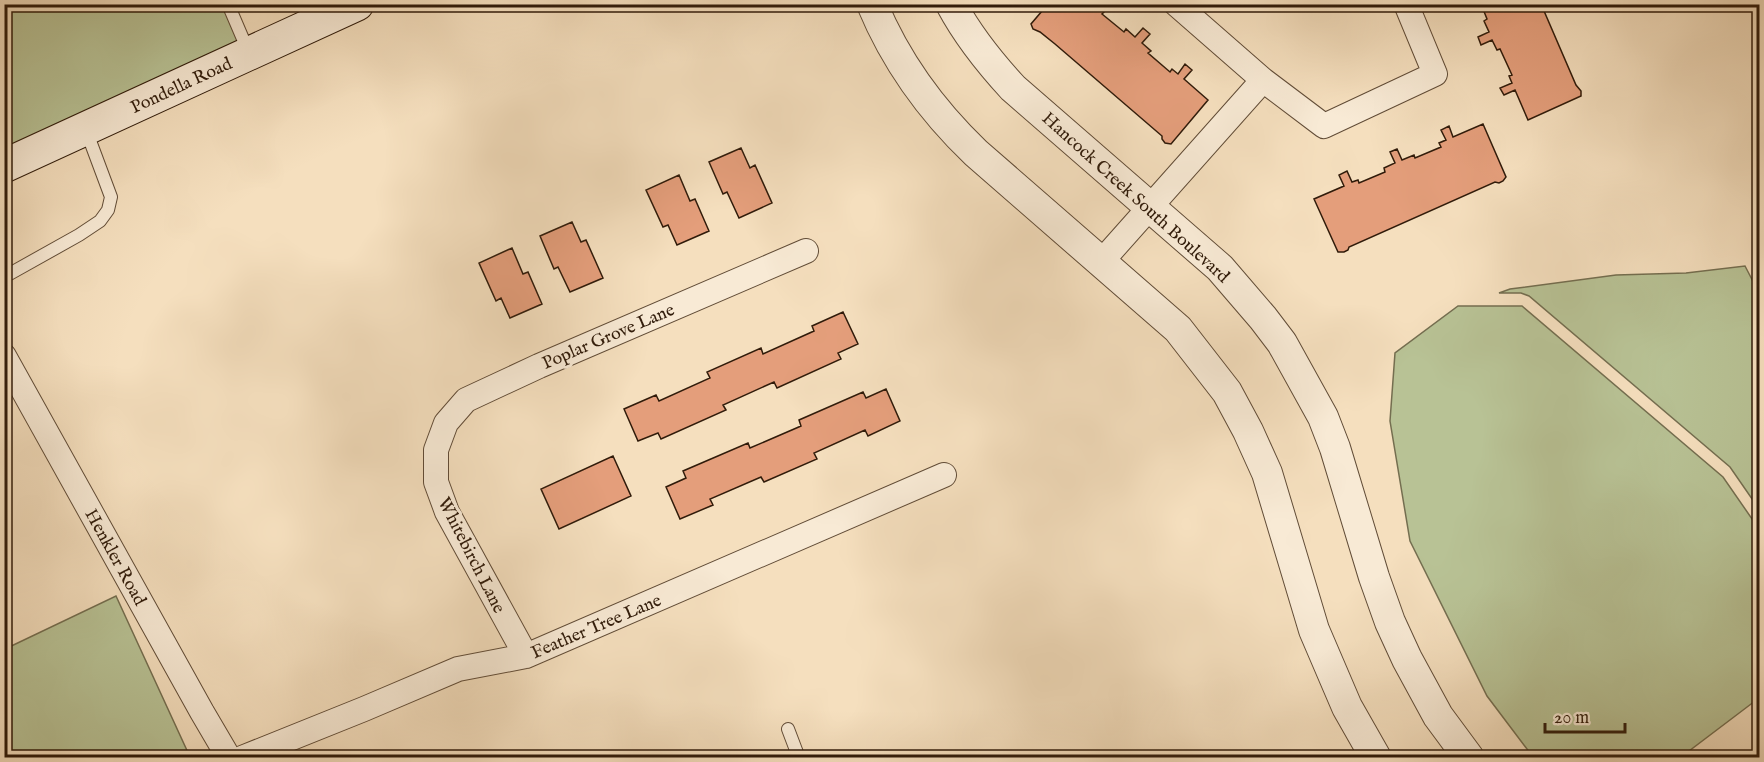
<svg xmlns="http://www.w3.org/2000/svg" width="1764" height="762" font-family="'IM FELL English',serif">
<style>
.green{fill:#b8c295;stroke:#746e50;stroke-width:1.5}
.building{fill:#e49e7b;stroke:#301b0a;stroke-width:1.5}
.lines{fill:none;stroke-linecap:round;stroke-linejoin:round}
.service-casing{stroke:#614c37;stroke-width:14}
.minor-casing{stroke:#614c37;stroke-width:26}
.tertiary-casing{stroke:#614c37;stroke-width:32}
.secondary-casing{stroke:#301b0a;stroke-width:35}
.service{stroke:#f8ead5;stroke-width:12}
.minor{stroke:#f8ead5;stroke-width:24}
.tertiary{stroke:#f8ead5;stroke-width:30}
.secondary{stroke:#f8ead5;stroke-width:33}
.labels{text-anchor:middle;stroke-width:6;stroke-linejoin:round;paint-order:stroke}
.street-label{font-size:18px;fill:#301b0a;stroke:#f8ead5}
</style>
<rect width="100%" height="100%" fill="#f5dfbe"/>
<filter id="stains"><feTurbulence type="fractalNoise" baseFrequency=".00333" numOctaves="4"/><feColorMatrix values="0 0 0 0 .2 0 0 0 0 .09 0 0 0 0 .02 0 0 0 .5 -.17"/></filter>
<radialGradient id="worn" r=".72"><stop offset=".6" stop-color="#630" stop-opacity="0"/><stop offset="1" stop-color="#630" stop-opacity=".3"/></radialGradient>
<!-- green -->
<path class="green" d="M4,5H228L245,39L5,149Z
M1745,266L1759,293V509L1730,467L1529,296L1521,293H1499L1510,289L1616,275L1686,273Z
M1458,306H1522L1723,477L1759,529V698L1681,757H1533L1487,696L1410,541L1390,421L1395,353Z
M116,596L190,757H5V649Z"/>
<!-- building -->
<path class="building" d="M1048,4H1101L1100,6L1105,11L1102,14L1124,32L1126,29L1135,37L1143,28L1150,34L1142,43L1151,51L1148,53L1170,72L1172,69L1178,74L1185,64L1192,70L1184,79L1208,100L1171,144L1165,143L1162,139V136L1055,44L1040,32L1033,29L1031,24Z
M1481,4H1541L1576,85L1581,91V96L1528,120L1515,90L1504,95L1500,88L1512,83L1509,76L1512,75L1500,49L1497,50L1492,40L1481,45L1478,37L1489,32L1484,21L1487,19Z
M1483,124L1506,177L1503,181L1499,183L1495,182L1349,247L1348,250L1344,252H1338L1314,199L1344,186L1339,175L1347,171L1352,182L1358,180L1359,183L1385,172L1384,168L1395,163L1390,152L1397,149L1402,160L1414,155L1415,158L1441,147L1439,143L1446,140L1441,130L1449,126L1453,137Z
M741,148L750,168L755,165L772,203L739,218L727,192L723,194L709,162Z
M679,175L690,201L695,199L709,231L677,245L668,225L663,227L646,190Z
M572,222L581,242L586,240L603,278L570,292L558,267L554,269L540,236Z
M512,248L523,274L528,272L542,304L510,318L501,298L496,301L479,263Z
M843,312L858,344L838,353L841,359L777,388L774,382L723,405L726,410L661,439L658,433L638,441L624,409L656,395L659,401L710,378L707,372L761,348L763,354L814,331L812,326Z
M886,389L900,421L868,436L865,430L814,453L817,459L764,482L761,477L710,499L713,505L680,519L666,487L686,478L683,471L748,443L750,448L801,426L799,420L863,392L866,398Z
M613,456L631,496L559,529L541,489Z"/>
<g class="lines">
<defs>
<path id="service" d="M228,4L249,53
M4,277L79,235L100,221L108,210L111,197L86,130
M788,729L799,758"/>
<path id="minor" d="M1176,4L1263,80L1324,126L1435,74L1406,4
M1102,261L1263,80
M4,356L202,712L229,758
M526,656L447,512L436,482V450L446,423L466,400L539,366L806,251
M242,758L364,709L458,669L526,656L944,475"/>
<path id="tertiary" d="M872,4C896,62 931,110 976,153L1178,329L1227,392L1248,431L1267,473L1314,630L1347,707L1376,758
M951,4C968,36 989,62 1013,88L1220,268L1263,318L1282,343L1323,417L1335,448L1374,577L1390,622L1407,659L1438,716L1469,758"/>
<path id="secondary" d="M4,166L357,4"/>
</defs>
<!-- service casing -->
<use href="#service" class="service-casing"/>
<!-- minor casing -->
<use href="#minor" class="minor-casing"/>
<!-- tertiary casing -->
<use href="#tertiary" class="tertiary-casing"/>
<!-- secondary casing -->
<use href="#secondary" class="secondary-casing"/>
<!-- service -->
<use href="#service" class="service"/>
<!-- minor -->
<use href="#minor" class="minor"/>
<!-- tertiary -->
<use href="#tertiary" class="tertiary"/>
<!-- secondary -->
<use href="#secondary" class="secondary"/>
</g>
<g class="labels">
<!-- street labels -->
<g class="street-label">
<text transform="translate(181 85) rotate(-25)" y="6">Pondella Road</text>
<text transform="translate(1136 197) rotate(42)" y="6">Hancock Creek South Boulevard</text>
<text transform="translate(608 336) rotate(-23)" y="6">Poplar Grove Lane</text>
<text transform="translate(472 555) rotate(63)" y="6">Whitebirch Lane</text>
<text transform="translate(116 557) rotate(61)" y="6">Henkler Road</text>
<text transform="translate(596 626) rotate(-23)" y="6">Feather Tree Lane</text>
</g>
</g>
<!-- margin -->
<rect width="1764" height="762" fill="none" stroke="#f5dfbe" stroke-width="24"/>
<rect x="6" y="6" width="1752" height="750" fill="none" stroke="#301b0a" stroke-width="3"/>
<rect x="12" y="12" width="1740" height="738" fill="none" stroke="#301b0a" stroke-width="1.5"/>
<!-- scale -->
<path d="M1545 723v9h80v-9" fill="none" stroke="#301b0a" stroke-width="3"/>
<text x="1554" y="723" font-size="18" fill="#301b0a" stroke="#f8ead5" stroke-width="4.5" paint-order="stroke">20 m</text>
<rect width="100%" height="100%" filter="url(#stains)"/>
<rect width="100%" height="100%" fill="url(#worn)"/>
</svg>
